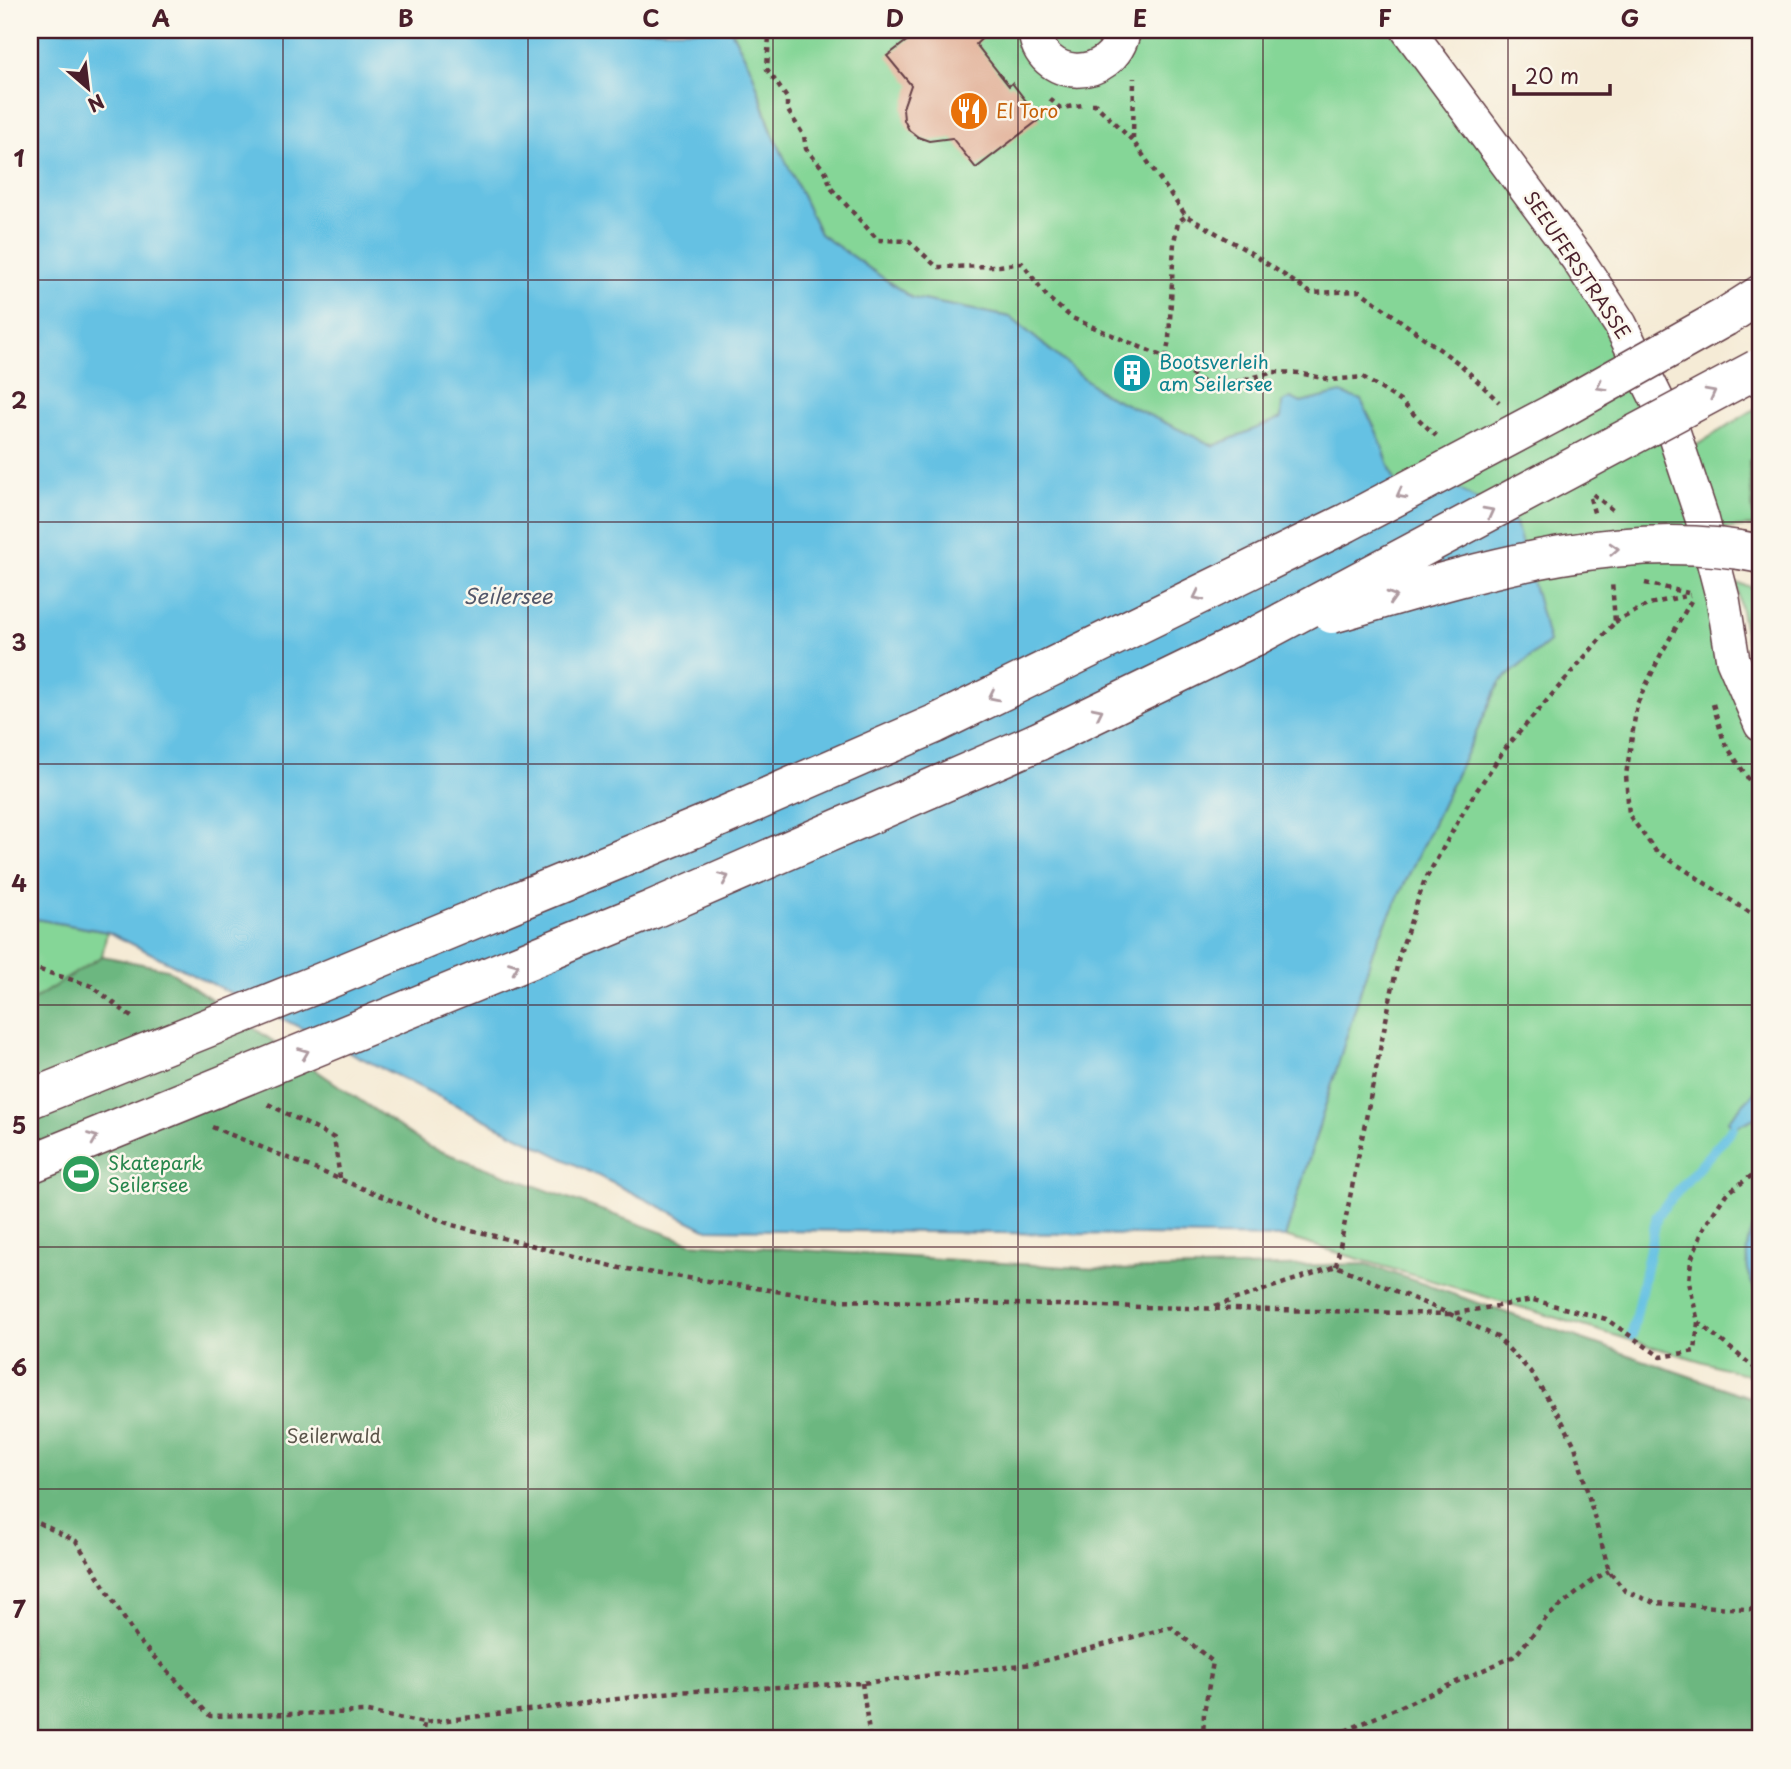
<svg xmlns="http://www.w3.org/2000/svg" width="1791" height="1769" font-family="'Playpen Sans',sans-serif">
<style>
.green{fill:#85d697;stroke:#687a61;stroke-width:2}
.forest{fill:#6cb780;stroke:#5b6b56;stroke-width:2}
.water{fill:#65c1e3;stroke:#587087;stroke-width:2}
.lines{fill:none;stroke-linecap:round;stroke-linejoin:round}
.stream{stroke:#65c1e3;stroke-width:10}
.building{fill:#dea78d}
.minor-casing{stroke:#643e45;stroke-width:36}
.highway-casing{stroke:#643e45;stroke-width:41}
.path{stroke:#643e45;stroke-width:4.5;stroke-dasharray:5 5;stroke-linecap:butt}
.minor{stroke:#fff;stroke-width:33}
.highway{stroke:#fff;stroke-width:38}
.highway-bridge-casing{stroke:#643e45;stroke-width:41;stroke-linecap:butt}
.highway-bridge{stroke:#fff;stroke-width:38}
.oneway{stroke:#ae9aa0}
.grid{fill:none;stroke:#4a1f2b;stroke-width:2;stroke-opacity:0.55}
.labels{text-anchor:middle;stroke-width:5;stroke-linejoin:round;paint-order:stroke}
.food-label{font-size:19px;fill:#c56008;stroke:#fbf7ec;text-anchor:start}
.street-label{font-size:19px;fill:#4a1f2b;stroke:#fbf7ec}
.culture-label{font-size:19px;fill:#0d838f;stroke:#fbf7ec;text-anchor:start}
.leisure-label{font-size:19px;fill:#27864d;stroke:#fbf7ec;text-anchor:start}
.park-label{font-size:19px;fill:#5c564b;stroke:#fbf7ec}
.water-label{font-size:21px;font-style:italic;fill:#53586b;stroke:#fbf7ec}
.neatline{fill:none;stroke:#4a1f2b;stroke-width:2.5}
.grid-label{font-size:23px;text-anchor:middle;font-weight:bold;fill:#4a1f2b}
</style>
<rect width="100%" height="100%" fill="#fbf7ec"/>
<filter id="ink" filterUnits="userSpaceOnUse"><feTurbulence type="fractalNoise" baseFrequency=".0143" numOctaves="2"/><feDisplacementMap in="SourceGraphic" scale="14" xChannelSelector="R" yChannelSelector="G"/><feConvolveMatrix kernelMatrix="1 2 1 2 8 2 1 2 1" color-interpolation-filters="sRGB"/></filter>
<filter id="wash" filterUnits="userSpaceOnUse"><feTurbulence type="fractalNoise" baseFrequency=".00686" numOctaves="4" result="noise"/><feDisplacementMap in="SourceGraphic" scale="28" xChannelSelector="R" yChannelSelector="G"/><feGaussianBlur stdDeviation="1.57" result="paint"/><feColorMatrix in="noise" values="0 0 0 0 0 0 0 0 0 0 0 0 0 0 0 0 0 1.4 0 .05"/><feComposite in="paint" operator="in"/></filter>
<g filter="url(#wash)">
<rect width="100%" height="100%" fill="#f5ebd6"/>
<!-- green -->
<path class="green" d="M731,30H1399L1574,258L1666,432L1761,741V1379L1285,1237L1373,950L1500,682L1549,642L1395,482L1378,435L1361,400L1341,394L1301,403L1282,418L1214,446L1102,393L1010,317L912,298L820,234L773,134L752,71Z
M1761,405V454L1749,462L1754,526L1714,529L1689,450Z
M1736,583L1761,589V689L1751,664Z
M30,918L107,932L102,956L30,1002Z"/>
<!-- forest -->
<path class="forest" d="M1761,454V528L1754,526L1749,461Z
M102,956L167,969L429,1147L691,1243L1112,1270L1366,1264L1761,1401V1739H30V1002Z"/>
<!-- water -->
<path class="water" d="M30,30H731L752,71L771,130L820,234L912,298L1010,317L1102,393L1214,446L1281,418L1282,403L1291,398L1301,403L1341,393L1361,400L1378,435L1395,482L1457,488L1516,523L1549,642L1500,682L1373,950L1285,1237L705,1229L108,932L30,918Z
M1761,1085V1115L1733,1128L1728,1120Z
M1761,1217V1298C1743,1277 1741,1237 1761,1217Z"/>
<g class="lines">
<!-- stream -->
<path class="stream" d="M1632,1335L1657,1215L1733,1128"/>
</g>
<g id="blocks">
<!-- building -->
<path class="building" d="M921,30H991L976,44L1009,86L1012,83L1040,119L976,168L952,138L929,141L918,137L909,130L904,120L903,108L911,85L887,56Z"/>
</g>
</g>
<g filter="url(#ink)">
<use href="#blocks" fill-opacity="0" stroke="#643e45" stroke-width="2"/>
<g class="lines">
<defs>
<path id="minor" d="M1035,30C1038,81 1112,86 1124,30
M1408,30L1577,258L1620,324L1674,434L1702,518L1723,599L1733,660L1761,725"/>
<path id="highway" d="M1725,317L1761,294
M1037,742L1256,636"/>
</defs>
<!-- minor casing -->
<use href="#minor" class="minor-casing"/>
<!-- highway casing -->
<use href="#highway" class="highway-casing"/>
<!-- path -->
<path class="path" d="M764,30L769,36L767,69L787,98V109L804,136L806,149L826,172L831,188L878,240L909,241L937,267L999,266L1022,263L1048,298L1072,318L1166,358L1212,388L1274,372L1299,373L1331,380L1363,377L1400,401L1436,436
M1050,99L1060,108L1083,105
M1092,104H1095L1133,141L1186,216L1248,251L1311,293L1360,291L1461,365L1499,402
M1133,139L1134,78
M1166,358L1169,339L1174,242L1178,222L1186,216
M1593,494L1616,513
M1590,498L1595,516
M1645,583L1688,593
M1691,601L1660,656L1637,704L1626,775L1629,815L1655,850L1761,920
M1615,622L1649,604L1690,595
M1713,704L1724,742L1751,783L1761,793
M30,967L92,986L134,1019
M268,1104L334,1138L340,1178
M212,1127L452,1225L620,1268L837,1300L1450,1314L1533,1300L1606,1319L1661,1357L1695,1351L1698,1322
M1761,1172L1754,1174L1726,1194L1704,1227L1691,1260L1689,1282L1698,1322L1761,1373
M1336,1266L1399,956L1424,882L1469,802L1504,750L1615,622L1612,582
M1215,1306L1336,1266L1450,1314L1497,1337L1530,1371L1560,1417L1575,1446L1609,1571L1625,1591L1655,1603L1761,1610
M30,1519L76,1541L137,1639L210,1716L367,1712L424,1723L673,1692L862,1683L1032,1664L1171,1627L1213,1662L1204,1713L1203,1739
M862,1683L870,1739
M422,1739L424,1723
M1327,1739L1515,1656L1547,1617L1593,1580L1609,1571"/>
<!-- minor -->
<use href="#minor" class="minor"/>
<!-- highway -->
<use href="#highway" class="highway"/>
<defs>
<path id="highway-bridge" d="M1332,614C1466,575 1621,524 1761,554
M1256,636L1757,369
M30,1099L317,984L705,824L935,724L1346,523L1552,414L1725,317
M30,1164L651,910L1037,742"/>
</defs>
<!-- highway-bridge casing -->
<use href="#highway-bridge" class="highway-bridge-casing"/>
<!-- highway-bridge -->
<use href="#highway-bridge" class="highway-bridge"/>
</g>
<!-- one-way arrows -->
<defs><path id="oneway-chevron" d="M-2-3.5L2.5 0L-2 3.5" fill="none" stroke-width="1.6" stroke-linecap="round" stroke-linejoin="round" transform="scale(1.75)"/></defs>
<g class="oneway">
<use href="#oneway-chevron" transform="translate(1601 386) rotate(151)"/>
<use href="#oneway-chevron" transform="translate(1711 393) rotate(-28)"/>
<use href="#oneway-chevron" transform="translate(1401 494) rotate(152)"/>
<use href="#oneway-chevron" transform="translate(1489 512) rotate(-28)"/>
<use href="#oneway-chevron" transform="translate(1614 549) rotate(-3)"/>
<use href="#oneway-chevron" transform="translate(1198 596) rotate(154)"/>
<use href="#oneway-chevron" transform="translate(1392 597) rotate(-16)"/>
<use href="#oneway-chevron" transform="translate(993 696) rotate(154)"/>
<use href="#oneway-chevron" transform="translate(1098 712) rotate(-26)"/>
<use href="#oneway-chevron" transform="translate(724 878) rotate(-24)"/>
<use href="#oneway-chevron" transform="translate(514 967) rotate(-22)"/>
<use href="#oneway-chevron" transform="translate(304 1053) rotate(-22)"/>
<use href="#oneway-chevron" transform="translate(93 1138) rotate(-22)"/>
</g>
</g>
<!-- grid -->
<path class="grid" d="M283,30V1739M528,30V1739M773,30V1739M1018,30V1739M1263,30V1739M1508,30V1739M30,280H1761M30,522H1761M30,764H1761M30,1005H1761M30,1247H1761M30,1489H1761"/>
<!-- icons -->
<defs>
<symbol id="restaurant-disc" viewBox="-11 -11 22 22"><circle r="9.5" fill="#e8710a" stroke="#fbf7ec"/><path d="M-5-6h1v4h1v-4h1v4h1v-4h1v5L-1.5 .5V6h-2V.5L-5-1ZM5-6V6H3V1.5H1.5Q1.5-4 5-6Z" fill="#fff"/></symbol>
<symbol id="building-disc" viewBox="-11 -11 22 22"><circle r="9.5" fill="#0f9aa8" stroke="#fbf7ec"/><path d="M-4-6H4V6H1V3H-1V6H-4ZM-2.5-4.3h1.7v1.8h-1.7ZM.8-4.3h1.7v1.8H.8ZM-2.5-1h1.7V.8h-1.7ZM.8-1h1.7V.8H.8Z" fill="#fff"/></symbol>
<symbol id="stadium-disc" viewBox="-11 -11 22 22"><circle r="9.5" fill="#2e9e5b" stroke="#fbf7ec"/><path d="M0-5a6.5 5 0 1 0 0 10a6.5 5 0 1 0 0-10ZM-3.5-1.8h7v3.6h-7Z" fill="#fff"/></symbol>
</defs>
<g fill-rule="evenodd">
<use href="#restaurant-disc" x="947" y="89" width="44" height="44"/>
<use href="#building-disc" x="1110" y="351" width="44" height="44"/>
<use href="#stadium-disc" x="59" y="1152" width="44" height="44"/>
</g>
<g class="labels">
<!-- food labels -->
<g class="food-label">
<text x="996" y="118">El Toro</text>
</g>
<!-- street labels -->
<g class="street-label">
<text transform="translate(1577 265) rotate(56)" y="7">SEEUFERSTRASSE</text>
</g>
<!-- culture labels -->
<g class="culture-label">
<text x="1159" y="369">Bootsverleih<tspan x="1159" dy="22">am Seilersee</tspan></text>
</g>
<!-- leisure labels -->
<g class="leisure-label">
<text x="108" y="1170">Skatepark<tspan x="108" dy="22">Seilersee</tspan></text>
</g>
<!-- park labels -->
<g class="park-label">
<text x="334" y="1443">Seilerwald</text>
</g>
<!-- water labels -->
<g class="water-label">
<text x="508" y="604">Seilersee</text>
</g>
</g>
<!-- margin -->
<rect width="1791" height="1769" fill="none" stroke="#fbf7ec" stroke-width="77"/>
<!-- north arrow -->
<g transform="translate(88 88) rotate(152)" stroke="#fbf7ec" stroke-width="5" paint-order="stroke">
<path d="M0-5L12 26L0 18L-12 26Z" fill="#4a1f2b"/>
<text y="-10" font-size="19" font-weight="bold" text-anchor="middle" fill="#4a1f2b">N</text>
</g>
<!-- scale -->
<path d="M1514 84v10h96v-10" fill="none" stroke="#4a1f2b" stroke-width="3.5"/>
<text x="1525" y="84" font-size="21" fill="#4a1f2b" stroke="#fbf7ec" stroke-width="5" paint-order="stroke">20 m</text>
<rect x="38" y="38" width="1714" height="1692" class="neatline"/>
<g class="grid-label">
<text x="161" y="27">A</text>
<text x="406" y="27">B</text>
<text x="651" y="27">C</text>
<text x="895" y="27">D</text>
<text x="1140" y="27">E</text>
<text x="1385" y="27">F</text>
<text x="1630" y="27">G</text>
<text x="19" y="167">1</text>
<text x="19" y="409">2</text>
<text x="19" y="651">3</text>
<text x="19" y="892">4</text>
<text x="19" y="1134">5</text>
<text x="19" y="1376">6</text>
<text x="19" y="1618">7</text>
</g>
</svg>
